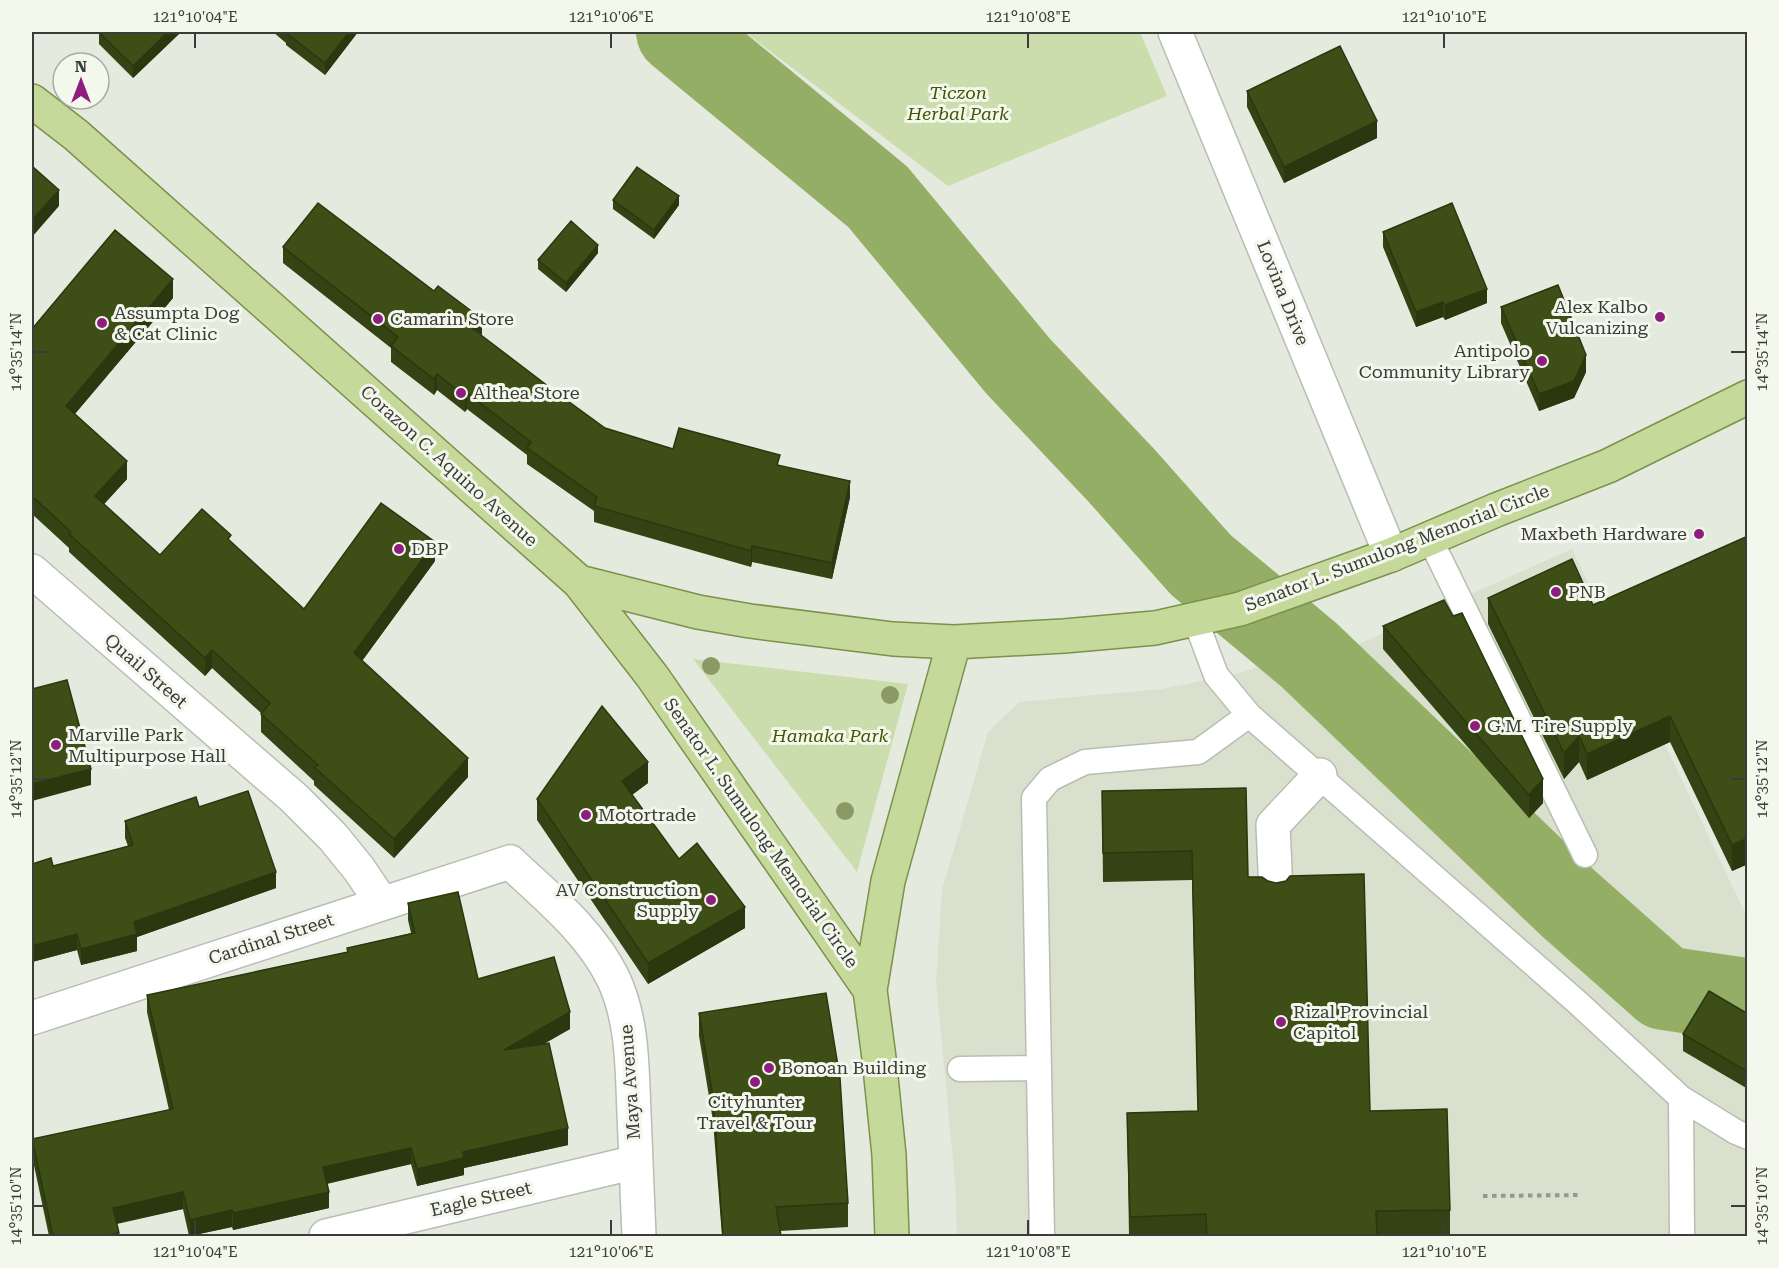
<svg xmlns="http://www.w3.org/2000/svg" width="1779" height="1268" font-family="'Roboto Serif',serif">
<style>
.built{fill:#d9e0cd}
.green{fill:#cbddad}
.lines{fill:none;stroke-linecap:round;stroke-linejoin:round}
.river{stroke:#95ae65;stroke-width:84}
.service-casing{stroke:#b9bdb2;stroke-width:27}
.pedestrian-casing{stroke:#b9bdb2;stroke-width:36}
.minor-casing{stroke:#b9bdb2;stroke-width:36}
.primary-casing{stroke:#7b914c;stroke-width:36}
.path{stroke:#959890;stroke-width:4;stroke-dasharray:4.5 4.5;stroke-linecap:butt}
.service{stroke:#fff;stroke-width:24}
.pedestrian{stroke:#fff;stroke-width:33}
.minor{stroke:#fff;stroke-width:33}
.primary{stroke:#c5d99a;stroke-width:33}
.tree{fill:#8b9964}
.wall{fill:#344313}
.shaded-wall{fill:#2b370f}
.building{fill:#3d4e16;stroke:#2b370f;stroke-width:1.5}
.ticks{fill:none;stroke:#3b3c38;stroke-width:2}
.poi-dot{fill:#8e1d7f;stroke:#f3f7ec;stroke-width:2}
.labels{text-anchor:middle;stroke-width:6;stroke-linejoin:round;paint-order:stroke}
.park-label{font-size:18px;font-style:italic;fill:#415600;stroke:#f3f7ec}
.street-label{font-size:18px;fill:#3b3c38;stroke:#f3f7ec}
.poi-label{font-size:18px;fill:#3b3c38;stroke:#f3f7ec;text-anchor:start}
.neatline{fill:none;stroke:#3b3c38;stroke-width:2}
.ticks-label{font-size:15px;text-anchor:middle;fill:#3b3c38}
</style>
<rect width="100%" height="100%" fill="#e5eade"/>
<!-- built -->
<path class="built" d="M1572,549L1747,917V987L1652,953L1343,651Z
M1285,659L1641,988L1664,999L1709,1004L1747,1019V1236H957L955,1181L936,982L942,890L988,732L1019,702L1162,689L1240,673Z"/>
<!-- green -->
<path class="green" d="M745,32H1140L1167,96L948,186Z
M693,659L908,684L857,872Z"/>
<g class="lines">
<!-- river -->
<path class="river" d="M678,32L878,197L1018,366L1121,475L1201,565L1309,655L1569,904L1664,988L1739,999L1748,1002"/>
<defs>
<path id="service" d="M1430,539L1585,855
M1195,619L1216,675L1249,715L1577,1002L1681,1098L1736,1132L1748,1137
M960,1069L1039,1068
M1681,1098L1682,1236
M1042,1236L1034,798L1050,779L1085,762L1198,752L1249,715"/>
<path id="pedestrian" d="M1276,893L1273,825L1320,775"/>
<path id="minor" d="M1175,32L1391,555
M32,571L294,798L333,837L359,869L382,903
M32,1018L510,862C547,897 590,931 613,978C633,1020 632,1068 634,1113C636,1154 637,1195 639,1236
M326,1236L636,1162"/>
<path id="primary" d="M32,101L76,135L579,582L698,612L750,621L893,639L954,642L1064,636L1155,628L1240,609L1391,555L1496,510L1608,466L1748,397
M579,582L652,676L870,990
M892,1236L889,1155L879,1058L870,990L888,881L954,642"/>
</defs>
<!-- service casing -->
<use href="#service" class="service-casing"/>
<!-- pedestrian casing -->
<use href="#pedestrian" class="pedestrian-casing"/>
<!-- minor casing -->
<use href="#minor" class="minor-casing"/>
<!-- primary casing -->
<use href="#primary" class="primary-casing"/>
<!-- path -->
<path class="path" d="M1483,1196L1581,1195"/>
<!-- service -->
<use href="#service" class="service"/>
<!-- pedestrian -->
<use href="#pedestrian" class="pedestrian"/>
<!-- minor -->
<use href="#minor" class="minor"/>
<!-- primary -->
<use href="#primary" class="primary"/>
</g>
<!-- trees -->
<g class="tree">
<circle cx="711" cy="666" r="9"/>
<circle cx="890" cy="695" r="9"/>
<circle cx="845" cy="811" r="9"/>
</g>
<!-- wall -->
<path class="wall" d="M99,32H181L133,78L99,44Z
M273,32H358L325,75L286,45V43Z
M1247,91L1377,138L1284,183L1247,107Z
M613,200L679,205L654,239L613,209Z
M1383,232L1487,303L1445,320L1443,317L1416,327L1383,247Z
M283,247L481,335L561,396L605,428L673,449L780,465L850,497L832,579L752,562L751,567L594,522V511L527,464V455L467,409L465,412L437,390L434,395L391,362V348L283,263Z
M598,253L566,292L538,269V260Z
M173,298L75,414L127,479L104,504L160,555L231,542L304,609L435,561L362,661L468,777L394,858L314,785V781L261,732V713L212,668L205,676L69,552V548L32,514V329Z
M1501,307L1586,372L1574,398L1539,411L1501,323Z
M1748,536V864L1732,871L1670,742L1587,780L1579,762L1564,779L1488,624V598L1593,605Z
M1453,616L1543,803L1529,818L1383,649V626Z
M648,783L632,795L679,859L745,928L648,984L537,820V799Z
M1102,791L1248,877L1370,1111L1450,1210V1236H1129L1127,1113L1198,1111L1192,880L1103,882Z
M199,807L276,888L137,937V951L81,965L77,950L32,962V864L53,866L128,846L125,838V821Z
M408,903L478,979L570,1029L544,1043L568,1145L464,1168V1175L417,1186L411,1164L327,1184L329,1208L233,1230L232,1227L189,1236L183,1209L117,1224L119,1236H49L32,1156V1139L169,1110L147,1012V995L347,952V948L411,933L408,920Z
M699,1013L848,1203V1227L780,1231L781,1236H722L713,1121L699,1036Z
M1748,1014V1089L1683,1051V1034Z"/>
<!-- shaded-wall -->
<path class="shaded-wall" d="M168,32H181L133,78V66Z
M349,32H358L325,75V63Z
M1377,121V138L1284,183V167Z
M59,190V206L32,237V220Z
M679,196V205L654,239V230Z
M598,245V253L566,292V283Z
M173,279V298L66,424V406Z
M1487,289V303L1445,320V305Z
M1443,302V317L1416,327V312Z
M482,319V335L473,329Z
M1586,355V372L1574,398L1539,411V394Z
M437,374V390L434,395V379Z
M467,393V409L465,412V396Z
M127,461V479L95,514V496Z
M850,481V497L832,579V563Z
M435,542V561L354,672V653Z
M752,546V562L751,567V551Z
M212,650V668L205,676V658Z
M1670,716V742L1587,780V754Z
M1579,736V762L1564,779V753Z
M468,758V777L394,858V839Z
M648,762V783L622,802V781Z
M91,769V785L32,801V784Z
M1543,779V803L1529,818V795Z
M1748,838V864L1732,871V845Z
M276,872V888L137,937V951L81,965V949L134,922Z
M745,907V928L648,984V963Z
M77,934V950L32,962V946Z
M570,1012V1029L504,1067V1050Z
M568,1128V1145L464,1168V1175L417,1186V1169L463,1152Z
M411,1148V1164L323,1184V1167Z
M183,1192V1209L113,1224V1208Z
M329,1192V1208L233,1230V1213Z
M232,1210V1227L190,1236V1220Z
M119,1233V1236H103Z"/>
<!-- building -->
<path class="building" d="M99,32H168L133,66Z
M287,32H349L325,63L286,33Z
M1340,46L1377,121L1284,167L1247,91Z
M32,166L59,190L32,220Z
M637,167L679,196L654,230L613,200Z
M318,203L434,291L438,286L482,319L473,329L561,396L605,428L673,449L679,428L780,455L777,465L850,481L832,563L752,546L751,551L594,506L597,497L527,448L531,442L467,393L465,396L437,374L434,379L391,346L398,337L283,247Z
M1452,203L1487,289L1445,305L1443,302L1416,312L1383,232Z
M571,221L598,245L566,283L538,260Z
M115,230L173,279L66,406L127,461L95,496L160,555L202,509L231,535L228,539L304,609L381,503L435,542L354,653L468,758L394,839L314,767L318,765L261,714L270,703L212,650L205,658L69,534L71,532L32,496V329Z
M1558,285L1586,355L1574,381L1539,394L1501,307Z
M1748,536V838L1732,845L1670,716L1587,754L1579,736L1564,753L1488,598L1572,559L1593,605Z
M1444,600L1453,616L1462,613L1543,779L1529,795L1383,626Z
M67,680L91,769L32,784V689Z
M602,706L648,762L622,781L679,859L697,843L745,907L648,963L537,799Z
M1246,788L1248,877H1262L1268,881L1276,883L1286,881L1290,876L1364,874L1370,1111L1447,1109L1450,1210L1376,1211L1377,1236H1207L1206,1214L1130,1217L1127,1113L1198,1111L1192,851L1103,853L1102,791Z
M248,791L276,872L134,922L137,934L81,949L77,934L32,946V864L51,858L53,866L133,845L125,821L196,797L199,807Z
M458,892L478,979L554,957L570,1012L504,1050L549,1043L568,1128L463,1152L464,1158L417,1169L411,1148L323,1167L329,1192L233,1213L232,1210L190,1220L183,1192L113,1208L119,1233L103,1236H53L32,1139L173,1109L147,995L348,952L347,948L415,933L408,903Z
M1709,991L1748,1014V1072L1683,1034Z
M826,993L840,1078L848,1203L776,1207L781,1236H723L713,1097L699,1013Z"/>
<!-- ticks -->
<path class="ticks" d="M195,33V48M611,33V48M1028,33V48M1444,33V48M33,352H48M1731,352H1746M33,779H48M1731,779H1746M33,1206H48M1731,1206H1746M195,1220V1235M611,1220V1235M1028,1220V1235M1444,1220V1235"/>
<!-- markers -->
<g class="poi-dot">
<circle cx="1660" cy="317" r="6"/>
<circle cx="378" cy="319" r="6"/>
<circle cx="102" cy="323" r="6"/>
<circle cx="1542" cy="361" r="6"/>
<circle cx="461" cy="393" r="6"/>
<circle cx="1699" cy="534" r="6"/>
<circle cx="399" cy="549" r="6"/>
<circle cx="1556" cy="592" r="6"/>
<circle cx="1475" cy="726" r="6"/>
<circle cx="56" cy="745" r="6"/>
<circle cx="586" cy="815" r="6"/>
<circle cx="711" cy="900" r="6"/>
<circle cx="1281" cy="1022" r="6"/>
<circle cx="769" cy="1068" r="6"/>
<circle cx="755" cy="1082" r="6"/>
</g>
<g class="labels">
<!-- park labels -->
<g class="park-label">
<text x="958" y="99">Ticzon<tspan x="958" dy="21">Herbal Park</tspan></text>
<text x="830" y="742">Hamaka Park</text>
</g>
<!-- street labels -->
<g class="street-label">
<text transform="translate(1283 293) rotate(68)" y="6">Lovina Drive</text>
<text transform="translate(449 466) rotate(42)" y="6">Corazon C. Aquino Avenue</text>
<text transform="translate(1397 548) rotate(-21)" y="6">Senator L. Sumulong Memorial Circle</text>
<text transform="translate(146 671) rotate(41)" y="6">Quail Street</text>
<text transform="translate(761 833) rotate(55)" y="6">Senator L. Sumulong Memorial Circle</text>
<text transform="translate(271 939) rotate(-18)" y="6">Cardinal Street</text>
<text transform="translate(630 1082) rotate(-94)" y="6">Maya Avenue</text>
<text transform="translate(481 1199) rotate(-13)" y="6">Eagle Street</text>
</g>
<!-- poi labels -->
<g class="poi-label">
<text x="1648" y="313" text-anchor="end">Alex Kalbo<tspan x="1648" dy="21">Vulcanizing</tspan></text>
<text x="114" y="319">Assumpta Dog<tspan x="114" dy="21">&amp; Cat Clinic</tspan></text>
<text x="390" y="325">Camarin Store</text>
<text x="1530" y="357" text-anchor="end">Antipolo<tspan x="1530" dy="21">Community Library</tspan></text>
<text x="473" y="399">Althea Store</text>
<text x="1687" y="540" text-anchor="end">Maxbeth Hardware</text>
<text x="411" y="555">DBP</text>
<text x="1568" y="598">PNB</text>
<text x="1487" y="732">G.M. Tire Supply</text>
<text x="68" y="741">Marville Park<tspan x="68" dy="21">Multipurpose Hall</tspan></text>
<text x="598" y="821">Motortrade</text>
<text x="699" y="896" text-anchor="end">AV Construction<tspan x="699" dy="21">Supply</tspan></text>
<text x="1293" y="1018">Rizal Provincial<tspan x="1293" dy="21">Capitol</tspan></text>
<text x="781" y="1074">Bonoan Building</text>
<text x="755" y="1108" text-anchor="middle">Cityhunter<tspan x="755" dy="21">Travel &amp; Tour</tspan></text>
</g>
</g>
<!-- border -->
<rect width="1779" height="1268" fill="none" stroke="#f3f7ec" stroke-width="66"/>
<!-- north arrow -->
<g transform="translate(81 81)"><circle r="28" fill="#f3f7ec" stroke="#a9aca4" stroke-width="1.5"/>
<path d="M0-4.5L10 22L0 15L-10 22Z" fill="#8e1d7f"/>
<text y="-9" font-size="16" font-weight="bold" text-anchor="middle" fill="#3b3c38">N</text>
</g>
<rect x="33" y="33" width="1713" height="1202" class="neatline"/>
<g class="ticks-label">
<text x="195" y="22">121°10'04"E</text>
<text x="611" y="22">121°10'06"E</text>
<text x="1028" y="22">121°10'08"E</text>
<text x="1444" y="22">121°10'10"E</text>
<text transform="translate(16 352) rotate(-90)" y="5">14°35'14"N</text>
<text transform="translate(1762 352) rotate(-90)" y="5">14°35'14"N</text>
<text transform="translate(16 779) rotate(-90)" y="5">14°35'12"N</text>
<text transform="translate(1762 779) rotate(-90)" y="5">14°35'12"N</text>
<text transform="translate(16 1206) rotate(-90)" y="5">14°35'10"N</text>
<text transform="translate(1762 1206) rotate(-90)" y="5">14°35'10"N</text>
<text x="195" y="1257">121°10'04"E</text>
<text x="611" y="1257">121°10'06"E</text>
<text x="1028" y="1257">121°10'08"E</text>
<text x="1444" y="1257">121°10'10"E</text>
</g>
</svg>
